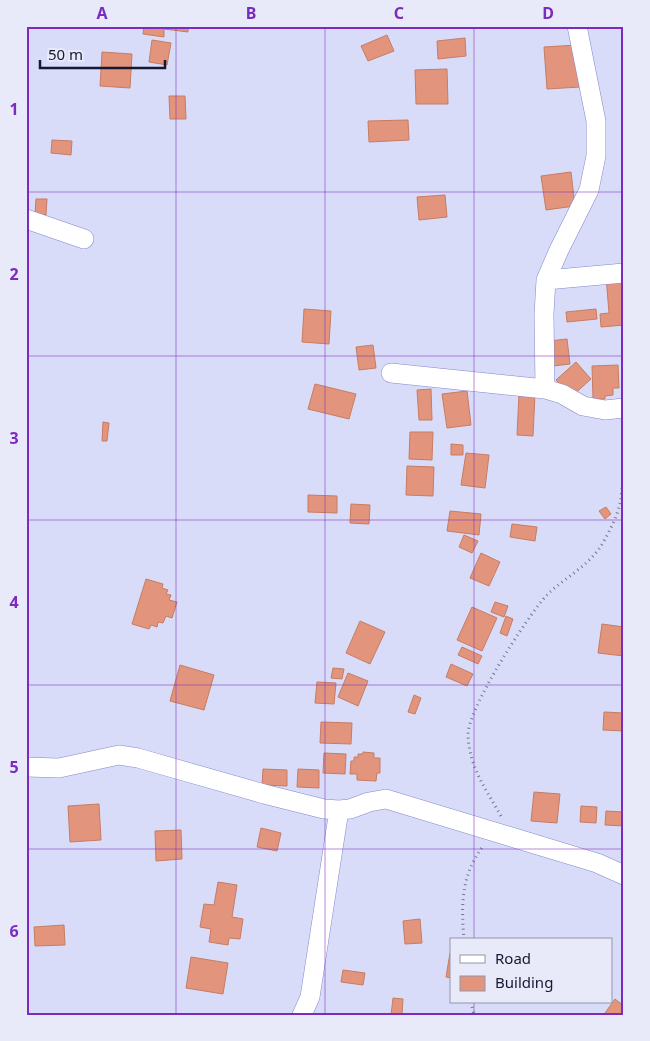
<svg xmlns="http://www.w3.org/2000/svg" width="650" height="1041" font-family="'Noto Sans',sans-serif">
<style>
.building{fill:#e2957c;stroke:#c67c63}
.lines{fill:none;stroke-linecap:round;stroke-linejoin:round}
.minor-casing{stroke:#8388cb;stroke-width:20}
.path{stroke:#747692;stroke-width:3;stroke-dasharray:1 4;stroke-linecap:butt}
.minor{stroke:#fff;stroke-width:19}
.grid{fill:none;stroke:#7b2cbf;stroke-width:1;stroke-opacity:0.55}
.neatline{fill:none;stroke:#7b2cbf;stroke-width:2}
.grid-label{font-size:16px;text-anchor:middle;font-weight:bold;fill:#7b2cbf}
</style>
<rect width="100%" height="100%" fill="#d8dcf9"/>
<!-- building -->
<path class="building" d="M144,26H188V32L164,29V37L143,34Z
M387,35L394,51L368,61L361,46Z
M465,38L466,56L438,59L437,41Z
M152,40L171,43L167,65L149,62Z
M577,45L580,87L547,89L544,47Z
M102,52L132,54L130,88L100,86Z
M447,69L448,104H416L415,70Z
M169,96H185L186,119H170Z
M408,120L409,140L369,142L368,121Z
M52,140L72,141L71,155L51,153Z
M571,172L575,206L546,210L541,176Z
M445,195L447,217L419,220L417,197Z
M36,199H47L46,215L35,214Z
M624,274V325L601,327L600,314L609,313L606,276Z
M304,309L331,311L329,344L302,342Z
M596,309L597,319L567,322L566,312Z
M567,339L570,364L553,366L549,341Z
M373,345L376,368L359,370L356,347Z
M576,362L591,379L571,397L556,380Z
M618,365L619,388H613V395L605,396V399H593L592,366Z
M315,384L356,394L349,419L308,409Z
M431,389L432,420H419L417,390Z
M467,391L471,425L447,428L442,394Z
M519,394H535L533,436L517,435Z
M103,422L109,423L107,441H102Z
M410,432H433L432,460L409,459Z
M451,444L463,445V455H451Z
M466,453L489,455L485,488L461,485Z
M407,466L434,467L433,496L406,495Z
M308,495L337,496V513L308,512Z
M351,504L370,505L369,524L350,523Z
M606,507L611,514L605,519L599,511Z
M450,511L481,514L479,535L447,531Z
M512,524L537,527L535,541L510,537Z
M464,535L478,541L472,553L459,547Z
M481,553L500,562L489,586L470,578Z
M146,579L163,584L162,588L168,590L166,594L171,595L169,600L177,602L172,618L166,616L163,623L158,622L157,627L151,625L149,629L132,624Z
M495,602L508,606L504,617L491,612Z
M472,607L497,618L482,651L457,640Z
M506,616L513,619L507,636L500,633Z
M360,621L385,632L370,664L346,653Z
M602,624L624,627V656L598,653Z
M462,647L482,656L478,664L458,655Z
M451,664L473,674L467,686L446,677Z
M180,665L214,675L204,710L170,701Z
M333,668L344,669L342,679L331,678Z
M348,673L368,681L358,706L338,697Z
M317,682L336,683L334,704L315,703Z
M414,695L421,698L415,714L408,712Z
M604,712L624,713V731L603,730Z
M321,722L352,723L351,744L320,743Z
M363,752L374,753V758H380V773H377L376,781L357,780V774H350L351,761H354V757H358V754H363Z
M324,753L346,754L345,774L323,773Z
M263,769L287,770V786L262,785Z
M298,769L319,770V788L297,787Z
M534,792L560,794L557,823L531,821Z
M99,804L101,840L70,842L68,806Z
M581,806L597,807L596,823L580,822Z
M606,811L624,812V826L605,825Z
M261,828L281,833L277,851L257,847Z
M181,830L182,859L156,861L155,831Z
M218,882L237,885L232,917L243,919L240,939L229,938L228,945L209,942L211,929L200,927L204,904L214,905Z
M420,919L422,943L405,944L403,921Z
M64,925L65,945L35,946L34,927Z
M450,953H451V978L446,977Z
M191,957L228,963L223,994L186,988Z
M343,970L365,973L363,985L341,982Z
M393,998L403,999L402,1015H391Z
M615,999L624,1006V1015H608L605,1013Z"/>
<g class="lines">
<defs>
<path id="minor" d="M26,219L84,239
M546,280L624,273
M391,373L545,389L562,394L583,406L605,410L624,408
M545,389L544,314L546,280L559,250L589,190L596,156V121L577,26
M26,767L59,768L119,755L138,758L264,794L324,809L339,810L350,809L369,802L386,799L597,863L624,875
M302,1015L310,997L339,810"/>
</defs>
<!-- minor casing -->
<use href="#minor" class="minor-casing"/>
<!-- path -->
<path class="path" d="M501,816C486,789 470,769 468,736C466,711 528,615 547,595C563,579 585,568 599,549C607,537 616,519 620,504C622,495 622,484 624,474
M464,940C461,904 461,876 483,846
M471,1002L474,1015"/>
<!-- minor -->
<use href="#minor" class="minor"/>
</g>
<!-- grid -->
<path class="grid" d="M176,26V1015M325,26V1015M474,26V940M26,192H624M26,356H624M26,520H624M26,685H624M26,849H624M474,1002V1015"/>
<!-- border -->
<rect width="650" height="1041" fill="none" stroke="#e8eaf9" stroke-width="55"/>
<!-- legend -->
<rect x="450" y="938" width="162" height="65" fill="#e8eaf9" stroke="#9496a9"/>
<rect x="460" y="955" width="25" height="8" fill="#ffffff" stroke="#9496a9"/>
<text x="495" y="964" font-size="15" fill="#161731">Road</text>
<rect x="460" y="976" width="25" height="15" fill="#e2957c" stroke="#9496a9"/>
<text x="495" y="988" font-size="15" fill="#161731">Building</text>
<!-- scale -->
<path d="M40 60v8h125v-8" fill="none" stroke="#161731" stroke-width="2.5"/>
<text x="48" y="60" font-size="15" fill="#161731" stroke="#e8eaf9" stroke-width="4" paint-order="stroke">50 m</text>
<rect x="28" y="28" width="594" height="986" class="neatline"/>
<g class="grid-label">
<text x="102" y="19">A</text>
<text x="251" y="19">B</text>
<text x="399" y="19">C</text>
<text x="548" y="19">D</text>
<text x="14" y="115">1</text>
<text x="14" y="280">2</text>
<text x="14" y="444">3</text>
<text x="14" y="608">4</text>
<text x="14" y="773">5</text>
<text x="14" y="937">6</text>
</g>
</svg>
